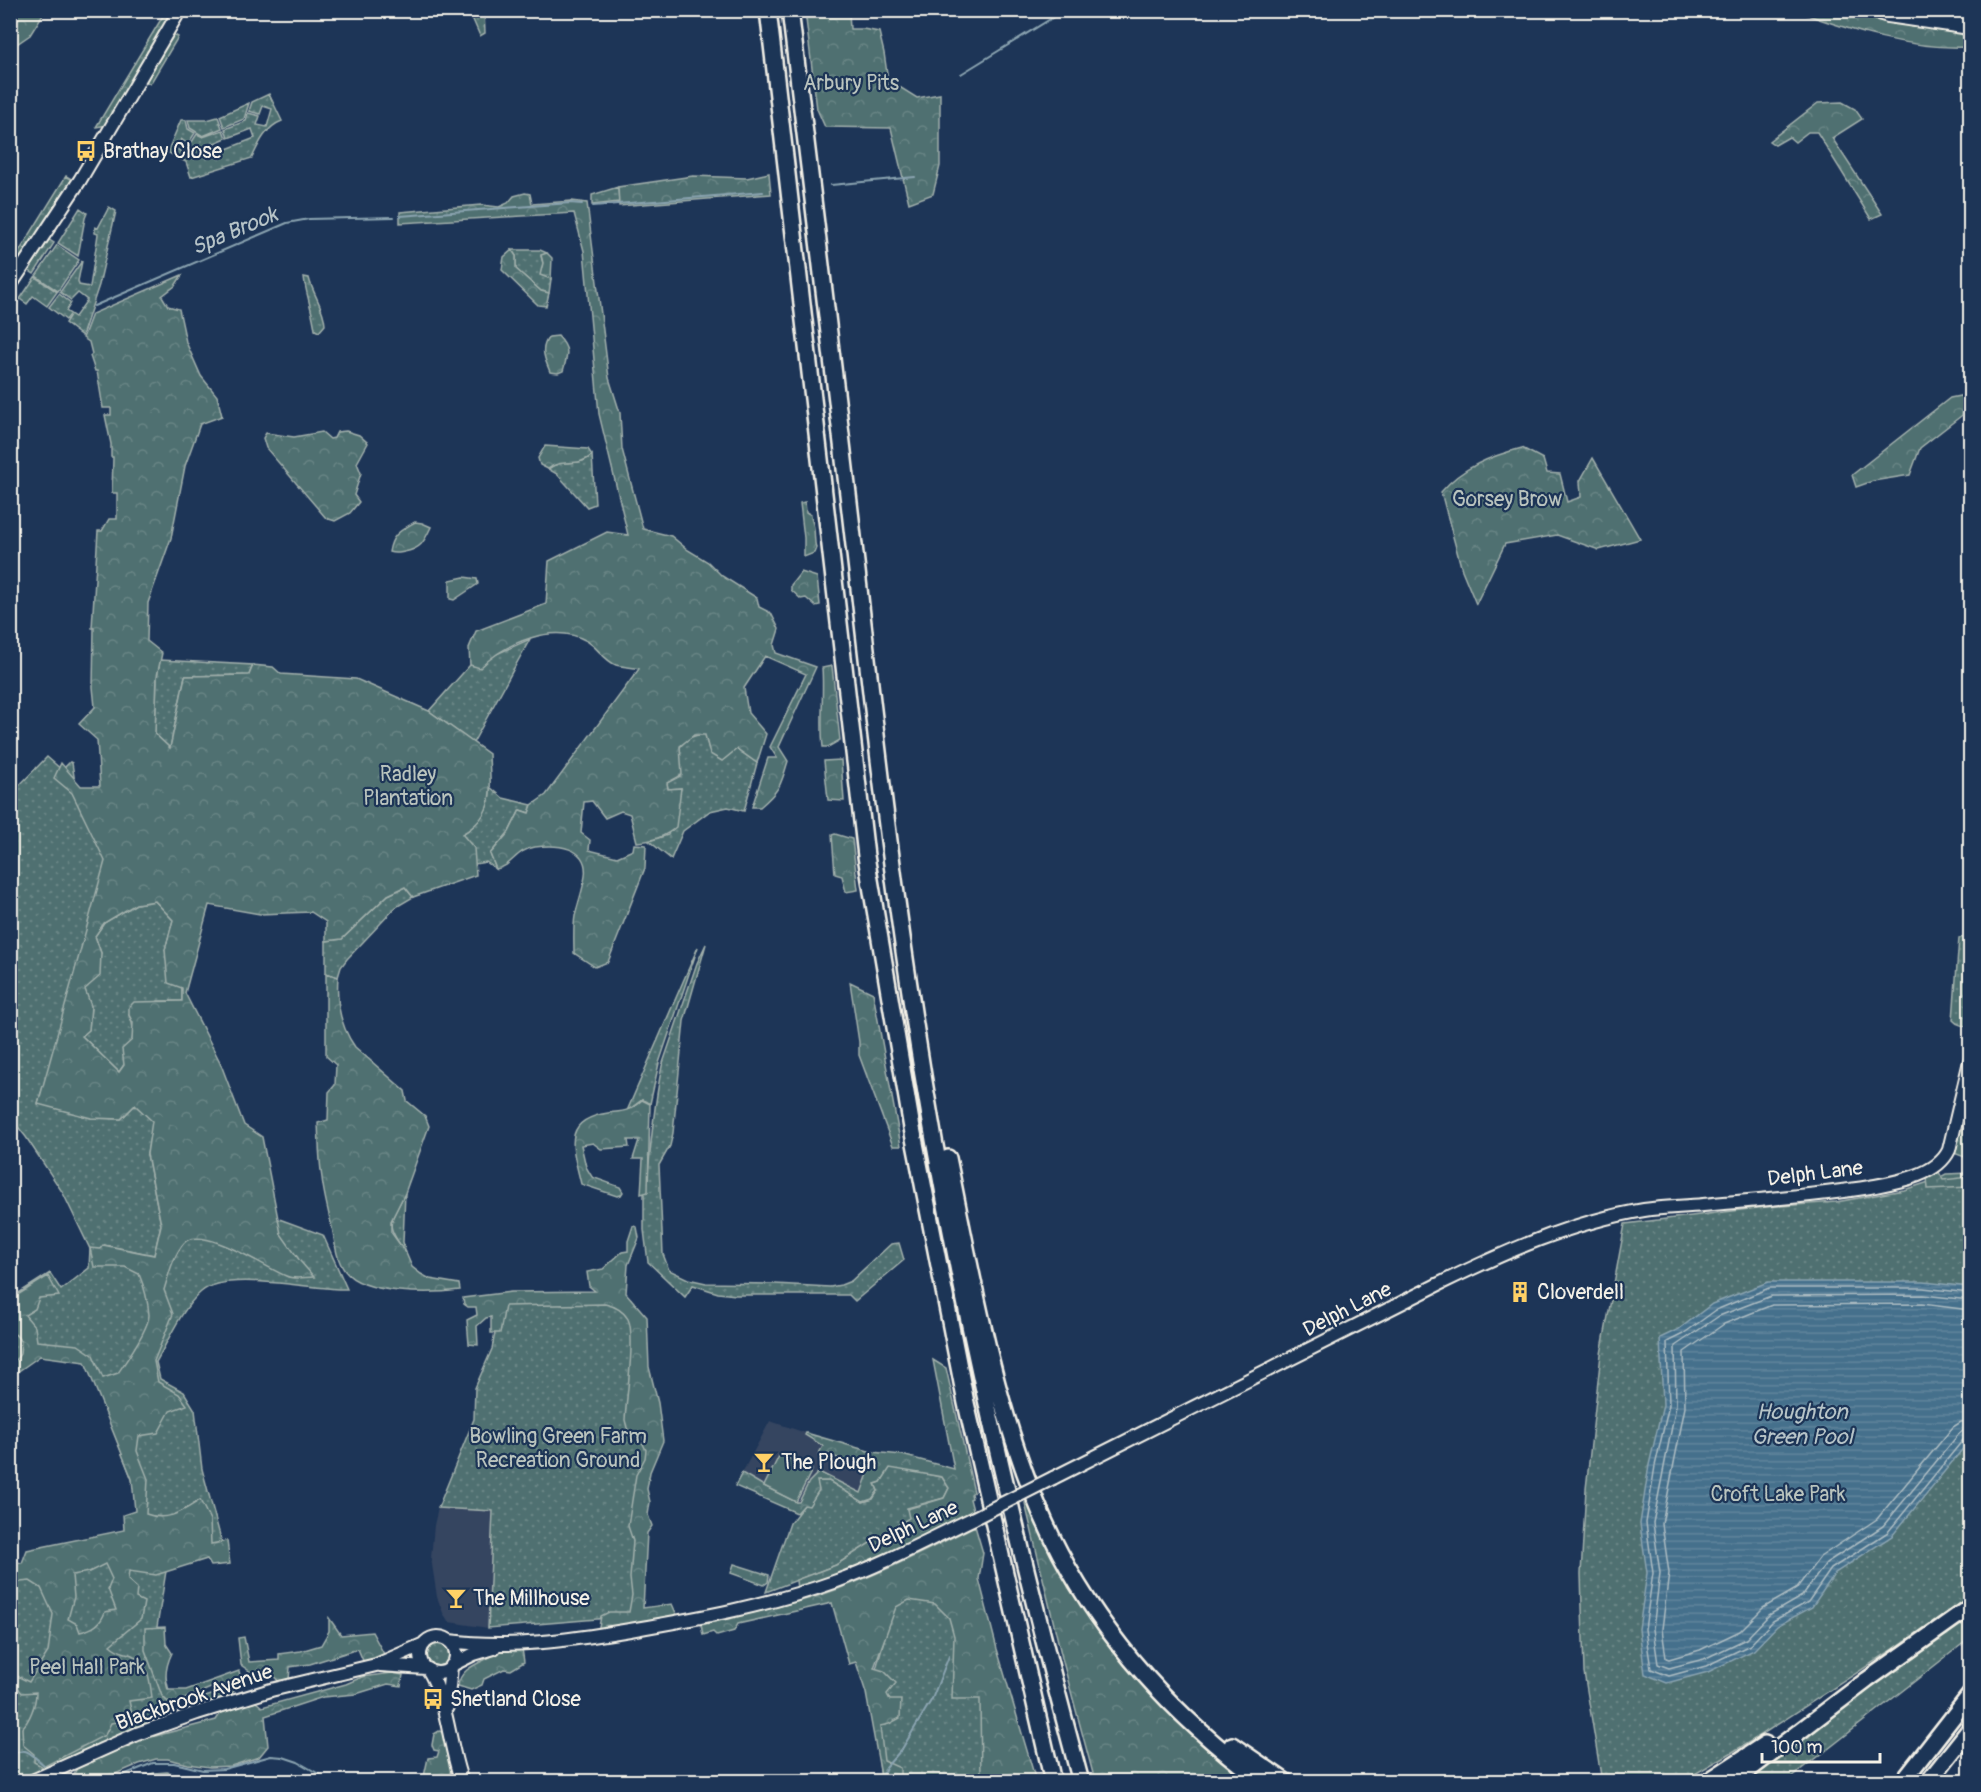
<svg xmlns="http://www.w3.org/2000/svg" width="1981" height="1792" font-family="Pangolin,sans-serif">
<style>
.built{fill:#344460}
.grass{fill:url(#grass-dots);stroke:#a2b0ac;stroke-width:1.5}
.forest{fill:url(#forest-crowns);stroke:#a2b0ac;stroke-width:1.5;fill-rule:evenodd}
.garden{fill:#4f7071;stroke:#a2b0ac;stroke-width:1.5}
.water{fill:url(#water-rules);stroke:#8ba4b1;stroke-width:1.5}
.lines{fill:none;stroke-linecap:round;stroke-linejoin:round}
.shore{stroke:#aebdc3;stroke-width:1.5}
.stream{stroke:#8ba4b1;stroke-width:2}
.secondary-casing{stroke:#f4f1e8;stroke-width:16}
.primary-casing{stroke:#f4f1e8;stroke-width:18}
.highway-casing{stroke:#f4f1e8;stroke-width:20}
.secondary{stroke:#1d3557;stroke-width:12}
.primary{stroke:#1d3557;stroke-width:14}
.highway{stroke:#1d3557;stroke-width:15}
.secondary-bridge-casing{stroke:#f4f1e8;stroke-width:16;stroke-linecap:butt}
.secondary-bridge{stroke:#1d3557;stroke-width:12}
.labels{text-anchor:middle;stroke-width:4.5;stroke-linejoin:round;paint-order:stroke}
.park-label{font-size:21px;fill:#bac4be;stroke:#1d3557}
.poi-label{font-size:21px;fill:#f4f1e8;stroke:#1d3557;text-anchor:start}
.street-label{font-size:21px;fill:#f4f1e8;stroke:#1d3557}
.water-label{font-size:22px;font-style:italic;fill:#b7c4c8;stroke:#1d3557}
</style>
<defs>
<pattern id="grass-dots" width="8" height="8" patternUnits="userSpaceOnUse" patternTransform="scale(1.5)"><rect width="8" height="8" fill="#4f7071"/><path d="M2 2h.1M6 6h.1" fill="none" stroke="#698585" stroke-width="1.8" stroke-linecap="round"/></pattern>
<pattern id="forest-crowns" width="20" height="18" patternUnits="userSpaceOnUse" patternTransform="scale(1.5)"><rect width="20" height="18" fill="#4f7071"/><path d="M2 6a3 3 0 1 1 6 0M12 15a3 3 0 1 1 6 0" fill="none" stroke="#698585"/></pattern>
<pattern id="water-rules" width="6" height="5" patternUnits="userSpaceOnUse" patternTransform="scale(1.5)"><rect width="6" height="5" fill="#45708c"/><path d="M0 2.5h6" fill="none" stroke="#60859c"/></pattern>
</defs>
<rect width="100%" height="100%" fill="#1d3557"/>
<filter id="ink" filterUnits="userSpaceOnUse"><feTurbulence type="fractalNoise" baseFrequency=".0167" numOctaves="2"/><feDisplacementMap in="SourceGraphic" scale="12" xChannelSelector="R" yChannelSelector="G"/><feConvolveMatrix kernelMatrix="1 2 1 2 8 2 1 2 1" color-interpolation-filters="sRGB"/></filter>
<g filter="url(#ink)">
<!-- built -->
<path class="built" d="M770,1421L806,1433V1435L823,1446L825,1459L828,1454L869,1471L861,1494L809,1482L799,1502H796L764,1486L742,1473Z
M438,1508L493,1510L488,1628L449,1622L443,1613L437,1597L431,1558L434,1525Z"/>
<!-- grass -->
<path class="grass" d="M166,11H175L107,125L96,127Z
M471,11H484L485,33L480,36L471,15Z
M171,33L178,37L150,84L144,80Z
M269,94L282,121C266,127 259,143 252,158L191,177L186,162L169,153V148L181,120H186L188,129L195,133L188,144L181,139L175,148L191,158L197,150L190,145L197,134L203,137L223,130L226,138L203,148L206,157L255,138L252,129L228,138L225,129L246,121L248,113L260,116L257,125L267,127L272,109L263,106L260,114L249,111L252,102Z
M249,103L244,119L224,127L220,116Z
M218,117L222,128L203,136L190,128L188,120H207Z
M66,176L75,181L11,279V265Z
M618,187L619,202L592,205V195Z
M109,207L116,211L99,285L82,336L65,323L70,315L66,320L49,307L59,294L71,303L66,311L75,317L87,300L78,293L71,300L60,292L82,261L78,281L79,285L90,287L98,234L95,233V227L98,228Z
M80,208L87,213L85,218L78,256L58,243Z
M48,239L54,243L34,274L28,270Z
M57,245L79,260L58,291L36,276Z
M512,250H540L547,253L541,256L543,263L541,275L551,279L549,293L541,291L516,269V256Z
M35,277L57,292L47,306L33,296L27,304L20,299Z
M304,277L309,278C313,295 324,307 325,325L319,332L315,330C313,312 306,295 304,277Z
M592,455L595,504L587,507L557,474L548,469C563,457 577,469 592,455Z
M530,639L473,743L429,711L470,665L480,667L492,656Z
M160,660L253,665L249,675L185,676L170,748L155,734L157,676Z
M705,734L710,754L737,749L757,763L744,811L728,807L710,811L683,831L671,859L649,841L668,835L681,788L668,789L667,783C675,761 676,735 705,734Z
M47,757L62,770L70,762L72,763L76,789L114,860L38,1103L91,1118L121,1119L135,1105L153,1121L147,1154L161,1225L154,1255L104,1245L159,1263L192,1187L323,1235L347,1289C312,1290 226,1269 201,1292C182,1308 168,1341 156,1362L160,1379L184,1392L195,1410L202,1469L222,1543L167,1565L156,1633L171,1700V1717L109,1740L18,1782L10,1781L11,1566L60,1572L139,1535L135,1487L86,1360L34,1348L11,1364V1298L50,1273L61,1290L89,1268L90,1249L63,1193L26,1137L11,1118L10,795Z
M490,787L503,798L532,805L529,813L520,810L509,832L490,854L496,869L486,862L475,864L462,834C480,824 491,807 490,787Z
M405,887L413,897L396,907L347,959L341,967L338,977L326,973V941L342,939L388,895Z
M155,901L173,920L165,950L182,988V1001H158L129,1015C138,1031 130,1058 119,1072L82,1036L89,1030L91,1006L84,989L101,953L95,936L104,923L136,904Z
M1970,937V1025C1965,1027 1957,1025 1953,1020L1959,938Z
M706,944L684,1021L673,1133L670,1146L659,1165L663,1254L669,1270L688,1279L706,1283L775,1284L830,1287L841,1285L851,1281L891,1244L899,1243L904,1260L855,1301L849,1295H736L718,1293L693,1285L685,1297L648,1262L644,1230V1194L647,1189C650,1147 654,1106 662,1066L697,963Z
M698,947L659,1063L650,1104L642,1100L627,1111Z
M1970,1173V1596L1889,1652L1758,1737L1683,1781L1602,1782L1584,1672L1581,1574L1586,1489L1601,1354L1625,1224L1766,1207L1836,1202L1904,1190L1935,1180L1946,1174Z
M405,1193L403,1242L406,1253C384,1223 389,1225 405,1193Z
M501,1298L631,1299L653,1425L633,1616L488,1628L493,1511L438,1508L474,1419L475,1388L492,1349Z
M890,1467L942,1477L949,1488L944,1498L907,1508L910,1518L836,1565L766,1592L790,1523L804,1505L817,1481H829L863,1502L873,1499L878,1491L875,1484L881,1482Z
M897,1593L971,1607L997,1781H881L871,1687Z
M1970,1613V1638L1787,1781L1751,1782L1795,1735Z
M426 1655a12 12 0 1 1 24 0a12 12 0 1 1-24 0Z"/>
<!-- forest -->
<path class="forest" d="M16,11H45L30,35L11,48V19L17,14Z
M805,11H849L850,29H863L879,32L884,53L889,87L898,86L917,98L940,94V166L933,194L909,203L891,128L825,127L817,109Z
M1797,11H1854L1906,23L1970,32V47C1912,50 1851,31 1797,11Z
M1842,102L1855,109L1862,119L1832,138L1882,214L1871,219L1817,132H1808L1795,142L1789,137L1775,145L1769,141L1818,103Z
M769,173L771,194L619,206L618,187L693,176L747,178Z
M525,193L530,194L532,204L572,201L587,203L609,378L620,413L622,449L643,529L671,536L688,550L708,562L722,576L757,598L759,607L771,613L779,629L774,645L776,653L816,667L779,747L788,761C781,785 780,790 760,807H752L768,758H777L770,747L806,674L765,656L744,688L748,713L766,734L757,763L737,749L722,761L710,754L705,735H694L680,746L682,775L667,783L668,789L681,788L676,827C665,837 652,841 637,842L630,814L621,811L605,818L592,801L584,802L581,833L590,840L589,850L617,857L633,850L634,844L646,845L645,868L608,962L595,967L574,953C574,941 573,928 575,916C578,903 583,890 585,876C589,846 556,844 535,847C515,850 513,866 496,869L490,854L509,832L520,810L529,813L532,805L546,795L639,669C632,667 623,667 616,665C605,661 597,647 587,641C554,622 505,643 480,668L470,665L469,648L476,631L546,604L549,561L607,532L628,535L599,414L584,251L574,213L400,223V212L481,205L499,207L508,203L514,196Z
M512,250L516,256V269L541,291L549,293L546,306L538,305L502,270L504,257Z
M547,253L552,258L551,279L540,275L543,263L541,255Z
M182,275L175,286L162,296L168,306L179,309L186,342L201,376L217,396L222,416L200,424L185,466L171,538L148,603L147,641L162,653L157,676L155,734L170,748L185,676L249,675L253,665L273,667L281,674L356,679L429,711L489,754C490,789 497,814 462,834L474,848L476,875L413,897L405,887L388,895L342,939L326,941V922L311,912L260,914L209,905L185,993L220,1062L244,1125L262,1137L281,1234L300,1261L314,1277C305,1277 294,1280 286,1276C266,1268 202,1224 184,1243C173,1256 169,1274 164,1290L173,1314L154,1361L158,1382L179,1394L187,1405L170,1411L158,1433L139,1436L137,1451L148,1479L146,1514C168,1522 181,1512 200,1500L210,1520L211,1544L227,1541L230,1564L211,1566L207,1559L156,1575L129,1571L128,1580L137,1588L136,1598L144,1602L141,1619L110,1645C119,1653 122,1651 132,1655C149,1662 150,1682 152,1698L129,1701L133,1719L111,1723L105,1735L43,1767L34,1762V1754L23,1745L22,1728C30,1720 36,1704 36,1692L22,1693L16,1685L11,1684V1673L29,1682L48,1652L53,1614L41,1588L30,1581L11,1583V1561L22,1563L27,1550L124,1530L123,1515L135,1511L132,1479L85,1362L40,1356L16,1373L12,1365L20,1354L21,1342L16,1335L11,1332V1299L48,1276L59,1296L39,1298L35,1309L25,1315L35,1327L37,1341L78,1345L93,1355L103,1378L118,1373C126,1361 149,1329 149,1315C148,1302 144,1286 139,1274L125,1267H94L90,1248L100,1249L103,1245L154,1255L161,1225L147,1154L152,1121L135,1105L121,1119L91,1118L38,1104L105,861L72,793L54,778L61,763L81,786H100L97,740L79,724L95,707L93,687L94,628H92L98,531H102L109,519H117V493H112L113,457H111V444L105,415H111V408H103L97,371H95L90,356L92,354L89,342L83,338L92,314ZM155,901L173,920L165,950L168,983L182,988V1001L134,1002L129,1007V1015L133,1023L132,1040L122,1049L124,1065L119,1072L82,1036L89,1030L91,1006L85,989L100,976L101,953L95,936L104,923L136,904ZM105,1564L112,1579L108,1589L116,1610L105,1612C101,1624 93,1629 80,1632L77,1624L68,1619L74,1597L72,1575L89,1572Z
M558,336C570,349 568,354 563,371L558,373L550,372C545,359 539,349 549,337Z
M1970,394V409L1920,448L1910,475L1873,481L1856,487L1852,475L1950,398Z
M346,431L359,435L368,443L357,463L361,473L354,495L359,502L350,513L335,521L326,518L266,448L263,438L266,433L294,437L322,432L330,439L334,438L337,432Z
M545,446L588,449L592,455C577,469 563,457 548,469L540,465L538,458Z
M1522,448L1543,459L1547,473L1560,474L1567,502L1581,497L1580,481L1593,458L1640,539L1599,550L1557,535L1505,544L1476,604L1462,570L1441,492C1462,467 1491,456 1522,448Z
M805,502L806,512L811,515C811,521 814,524 814,529C815,537 814,541 816,548L814,553L804,557V538L800,503Z
M415,522L422,523L431,527C424,542 421,549 404,552C398,553 395,554 389,552C392,534 400,531 415,522Z
M801,572L817,577L820,605L815,606L806,598L801,599L791,590V585Z
M464,577L477,579L478,584L454,600L450,599V580Z
M832,666L840,740L828,747H823C820,721 824,695 822,668Z
M841,760L844,801L828,800L824,761Z
M835,834L852,839L858,890L846,892L842,876L835,874L832,835Z
M326,973L338,977C336,1002 340,1026 355,1047L405,1091L407,1101L425,1116L429,1126L405,1193L391,1221V1232L406,1253L412,1267L421,1274L430,1279L459,1284L460,1290C432,1294 363,1295 345,1271C337,1261 335,1245 333,1232C329,1214 324,1196 322,1178C319,1160 319,1141 318,1123L328,1120L329,1092L335,1085L336,1065L326,1056Z
M850,982L873,993L901,1146H893L859,1055V1042Z
M1970,1085V1166L1965,1157L1954,1153Z
M642,1100L650,1104L648,1192L641,1194L643,1159H633L639,1140H628L629,1147L601,1149L593,1143L581,1145L586,1167L592,1177L620,1187L623,1192L621,1195L617,1196L581,1184C573,1149 560,1120 608,1113C624,1111 629,1112 642,1100Z
M1938,1170L1943,1180L1970,1177V1187L1928,1189L1927,1177Z
M633,1226L637,1227L639,1238L628,1265L626,1293L647,1317L649,1367L658,1403L663,1441L650,1472L647,1489L650,1502L648,1515L652,1526L647,1533L643,1608L672,1604L676,1613L670,1620L598,1632L601,1616L609,1612H629L632,1595L630,1578L633,1541L628,1526L636,1475L645,1458L646,1450L641,1440L631,1434L627,1428L625,1420C626,1399 636,1335 628,1319C623,1310 614,1306 605,1304L505,1306L500,1333H491V1317L486,1318L477,1326L478,1345L469,1344L467,1320L477,1315L476,1307H468L464,1304L463,1298L511,1292L595,1291L589,1286L587,1272L603,1269L622,1252L628,1251V1241Z
M933,1360L946,1368L974,1492L971,1494L972,1498L970,1499L974,1514L868,1566L797,1590L796,1580L836,1565L909,1518L907,1509L944,1498L949,1488L942,1477L890,1468L881,1482L875,1484L878,1491L872,1499L863,1502L829,1481H817L819,1490L809,1506L804,1505L797,1513L735,1486L742,1473L764,1486L796,1502H799L809,1482L819,1472L861,1493L869,1471L828,1454L825,1459L818,1455L823,1446L805,1435L806,1433L872,1452L902,1455L954,1469Z
M1034,1499L1108,1632L1259,1781H1095L1062,1658L1025,1503Z
M975,1526L983,1553L979,1579L997,1649L1036,1781H981L980,1699H952L954,1636L949,1618L935,1604L909,1600L896,1607L874,1668L884,1671L896,1683L887,1694L890,1700H901L900,1718L889,1724L880,1726L884,1761L900,1768V1781H882L866,1693L856,1662L849,1664L832,1603L738,1624L734,1631L717,1636L713,1632L703,1635L701,1625C741,1615 781,1607 821,1595C875,1577 925,1551 975,1526Z
M734,1564L769,1575L768,1582L764,1585L731,1573Z
M329,1618L341,1635L372,1632L385,1656L364,1663L358,1649L310,1664L290,1667L289,1680L280,1683L270,1672L258,1677L241,1665L238,1638L244,1637L249,1662L279,1660V1654L301,1651L321,1645L329,1631Z
M165,1627L166,1644L172,1653C166,1665 164,1677 168,1690H186L239,1671L242,1683L229,1696L207,1704L205,1697L215,1694L213,1687L175,1703L167,1701L162,1696L145,1650V1628Z
M522,1648L524,1662L511,1670L504,1669L484,1679L482,1685L471,1690L458,1686C460,1669 477,1664 490,1657V1651Z
M392,1673L403,1675L401,1686L388,1684L356,1694L323,1697L265,1716L268,1746L259,1757L231,1766L210,1767L187,1764L168,1759H156L139,1764L99,1781H74V1774L78,1766L109,1752L123,1749L144,1739L216,1720L222,1711L256,1702L262,1707L346,1684L362,1677Z
M439,1731L442,1732L451,1766L450,1774L443,1781H423L428,1758L437,1757L439,1751L434,1750L432,1745L434,1734Z
M167,1772L204,1781H130L154,1773Z"/>
<!-- garden -->
<path class="garden" d="M780,1454L812,1470L796,1502L764,1486Z"/>
<!-- water -->
<path class="water" d="M1768,1282H1924L1970,1287V1440L1892,1536L1835,1573L1812,1607L1777,1626L1754,1650L1708,1672L1667,1683L1645,1674L1639,1629L1647,1573L1640,1524L1649,1465L1663,1405L1660,1338L1679,1329L1712,1304Z"/>
<g class="lines">
<!-- shore -->
<path class="shore" d="M1970,1293L1923,1288H1769L1716,1310L1683,1334L1667,1342L1669,1405L1655,1466L1646,1523L1653,1573L1645,1629L1651,1669L1669,1676L1706,1666L1750,1645L1773,1621L1808,1602L1831,1569L1888,1532L1963,1440L1970,1437
M1970,1300L1923,1295L1771,1296L1719,1316L1675,1346L1676,1406L1653,1523L1660,1573L1653,1629L1658,1664L1669,1668L1704,1659L1746,1639L1769,1615L1802,1596L1826,1563L1883,1526L1958,1435L1964,1430H1970
M1970,1310L1922,1304L1772,1305L1724,1324L1684,1352L1685,1407L1662,1524L1669,1573L1662,1629L1666,1658L1669,1659L1700,1650L1740,1631L1763,1608L1796,1589L1820,1557L1877,1519L1953,1427L1961,1422L1970,1421"/>
<!-- stream -->
<path class="stream" d="M961,74L1065,10
M831,185L915,177
M593,206L763,192
M400,216L570,203L582,204
M94,306L287,223L309,219L394,217
M10,1757C26,1744 30,1754 44,1765
M64,1780L67,1782
M106,1782L153,1763H174L203,1770L224,1769L271,1756L283,1757L298,1762L333,1782
M884,1782L883,1774L886,1767L902,1749L932,1699L949,1656"/>
<defs>
<path id="secondary" d="M10,286L80,180L180,10
M1053,1478L1439,1284C1505,1252 1571,1222 1644,1210C1663,1207 1683,1207 1703,1205C1758,1200 1815,1196 1870,1187C1896,1182 1937,1176 1949,1150L1970,1061
M420 1655a18 18 0 1 1 36 0a18 18 0 1 1-36 0Z
M449,1641C510,1649 570,1640 630,1630C699,1618 767,1606 834,1582C882,1565 928,1540 974,1518
M380,1665L426,1668
M452,1665L474,1654L494,1648
M428,1669C449,1704 448,1744 462,1782
M447,1707L451,1667
M30,1782L137,1734L197,1713L271,1690L376,1665L424,1644"/>
<path id="primary" d="M1872,10L1888,15L1970,27
M1934,10L1970,15"/>
<path id="highway" d="M768,10L866,856L912,1128L966,1403L1053,1782
M790,10C809,166 828,321 846,477C867,653 885,830 912,1005C951,1267 1012,1526 1081,1782
M948,1158C974,1286 999,1437 1060,1553C1108,1644 1180,1721 1263,1782
M1232,1745L1286,1782
M1707,1782L1765,1744
M1733,1782L1867,1680L1970,1607
M1902,1782L1970,1695
M1928,1782L1970,1729"/>
</defs>
<!-- secondary casing -->
<use href="#secondary" class="secondary-casing"/>
<!-- primary casing -->
<use href="#primary" class="primary-casing"/>
<!-- highway casing -->
<use href="#highway" class="highway-casing"/>
<!-- secondary -->
<use href="#secondary" class="secondary"/>
<!-- primary -->
<use href="#primary" class="primary"/>
<!-- highway -->
<use href="#highway" class="highway"/>
<defs>
<path id="secondary-bridge" d="M974,1518L1053,1478"/>
</defs>
<!-- secondary-bridge casing -->
<use href="#secondary-bridge" class="secondary-bridge-casing"/>
<!-- secondary-bridge -->
<use href="#secondary-bridge" class="secondary-bridge"/>
</g>
</g>
<!-- icons -->
<defs>
<symbol id="bus-bare" viewBox="-9 -9 18 18"><path d="M-5-6H5V4H4V6H2V4H-2V6H-4V4H-5ZM-3.5-4V0h7V-4ZM-3.5 1.2v1.5H-2V1.2ZM2 1.2v1.5H3.5V1.2Z" fill="#ffd166" stroke="#1d3557" stroke-width="2.5" paint-order="stroke"/></symbol>
<symbol id="building-bare" viewBox="-9 -9 18 18"><path d="M-4-6H4V6H1V3H-1V6H-4ZM-2.5-4.3h1.7v1.8h-1.7ZM.8-4.3h1.7v1.8H.8ZM-2.5-1h1.7V.8h-1.7ZM.8-1h1.7V.8H.8Z" fill="#ffd166" stroke="#1d3557" stroke-width="2.5" paint-order="stroke"/></symbol>
<symbol id="bar-bare" viewBox="-9 -9 18 18"><path d="M-6-5H6L.8 .8V4.5H3.5V6h-7V4.5H-.8V.8Z" fill="#ffd166" stroke="#1d3557" stroke-width="2.5" paint-order="stroke"/></symbol>
</defs>
<g fill-rule="evenodd">
<use href="#bus-bare" x="71" y="136" width="30" height="30"/>
<use href="#building-bare" x="1505" y="1277" width="30" height="30"/>
<use href="#bar-bare" x="749" y="1447" width="30" height="30"/>
<use href="#bar-bare" x="441" y="1583" width="30" height="30"/>
<use href="#bus-bare" x="418" y="1684" width="30" height="30"/>
</g>
<g class="labels">
<!-- park labels -->
<g class="park-label">
<text x="851" y="90">Arbury Pits</text>
<text x="1507" y="506">Gorsey Brow</text>
<text x="408" y="781">Radley<tspan x="408" dy="24">Plantation</tspan></text>
<text x="558" y="1443">Bowling Green Farm<tspan x="558" dy="24">Recreation Ground</tspan></text>
<text x="1778" y="1501">Croft Lake Park</text>
<text x="87" y="1674">Peel Hall Park</text>
</g>
<!-- poi labels -->
<g class="poi-label">
<text x="103" y="158">Brathay Close</text>
<text x="1537" y="1299">Cloverdell</text>
<text x="781" y="1469">The Plough</text>
<text x="473" y="1605">The Millhouse</text>
<text x="450" y="1706">Shetland Close</text>
</g>
<!-- street labels -->
<g class="street-label">
<text transform="translate(1815 1173) rotate(-7)" y="7">Delph Lane</text>
<text transform="translate(1347 1309) rotate(-27)" y="7">Delph Lane</text>
<text transform="translate(913 1526) rotate(-25)" y="7">Delph Lane</text>
<text transform="translate(194 1697) rotate(-19)" y="7">Blackbrook Avenue</text>
</g>
<!-- water labels -->
<g class="water-label">
<text transform="translate(234 230) rotate(-23)" y="8">Spa Brook</text>
<text x="1802" y="1419">Houghton<tspan x="1802" dy="25">Green Pool</tspan></text>
</g>
</g>
<!-- margin -->
<rect width="1981" height="1792" fill="none" stroke="#1d3557" stroke-width="36"/>
<rect x="18" y="18" width="1945" height="1756" fill="none" stroke="#f4f1e8" stroke-width="2" filter="url(#ink)"/>
<!-- scale -->
<path d="M1762 1753v9h118v-9" fill="none" stroke="#f4f1e8" stroke-width="3"/>
<text x="1771" y="1753" font-size="18" fill="#f4f1e8" stroke="#1d3557" stroke-width="4.5" paint-order="stroke">100 m</text>
</svg>
